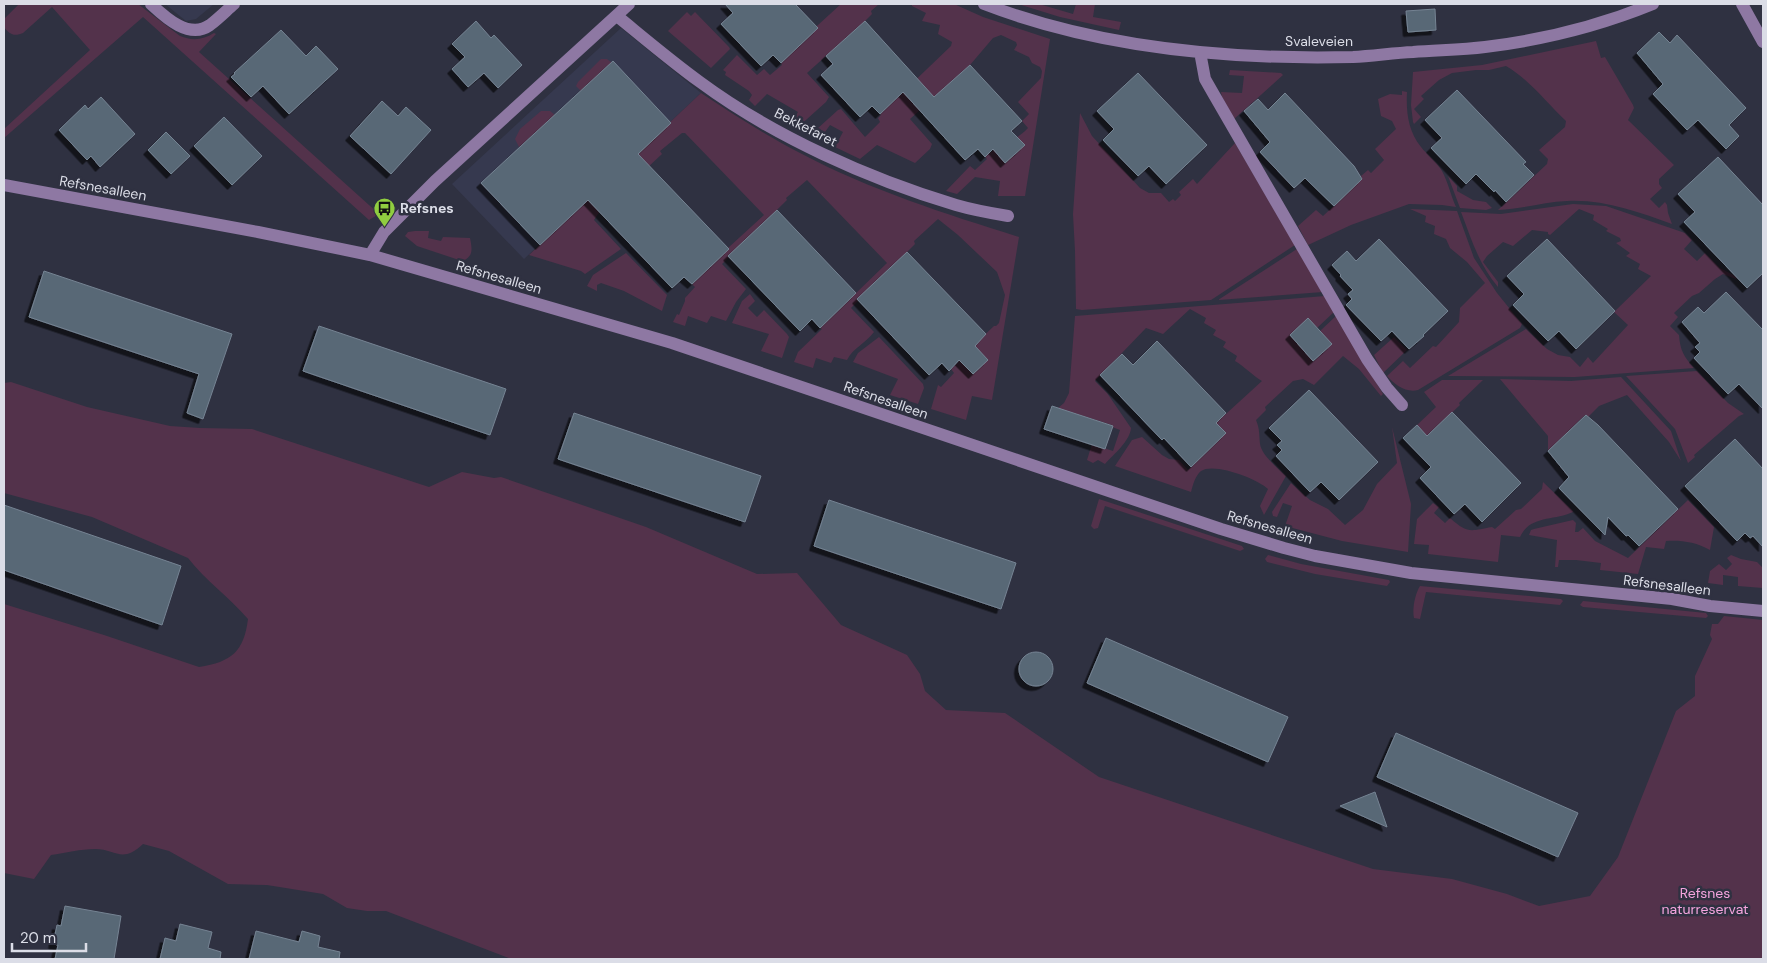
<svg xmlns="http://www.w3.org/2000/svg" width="1767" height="963" font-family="'DM Sans',sans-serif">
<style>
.built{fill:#36394f}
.green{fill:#53324b}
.building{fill:#596776;stroke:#758493;filter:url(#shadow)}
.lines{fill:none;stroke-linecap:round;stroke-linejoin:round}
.minor{stroke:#8e78a3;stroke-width:12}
.labels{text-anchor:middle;stroke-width:5;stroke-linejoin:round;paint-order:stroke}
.street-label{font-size:14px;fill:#dbdde7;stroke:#2f3141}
.poi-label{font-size:14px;font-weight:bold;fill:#dbdde7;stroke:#2f3141;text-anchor:start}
.park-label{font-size:14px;fill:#f4a4de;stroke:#2f3141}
</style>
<defs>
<filter id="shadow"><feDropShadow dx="-4.5" dy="4.5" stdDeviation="0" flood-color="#0009"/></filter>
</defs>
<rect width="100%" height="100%" fill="#2f3141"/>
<!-- built -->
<path class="built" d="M165,4H214L196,19L186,21Z
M621,28L701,93L524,259L452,184Z"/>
<!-- green -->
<path class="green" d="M19,4H138L180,36C192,41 203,40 214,33L216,34L199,52L379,214L369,220L143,17L4,138V129L90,50L52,7L23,33C14,37 9,34 4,27V19Z
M841,4H879L871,11L872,14L865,21L807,73L829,97L826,102L797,128L790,125L798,112L767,94L755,106L749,100L752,95L749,91L725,75L726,72L723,70L737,55L757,75L764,69L770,75L782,65L781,63L808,37L807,35Z
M912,4H954L983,17L1050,39L1025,196H998L1000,181L975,177L957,194L946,191L970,166L975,170L987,159L985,157C999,144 1014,143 1028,128L1022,121L1029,114L1018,102L1041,78L1042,71L1040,67L1032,63L1029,57L1014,50L1017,45L1016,42L1001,35L993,38L970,65L910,119L932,144L930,149L915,163L877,145L860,159L835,147L843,132L830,125L825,132L817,129L838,110L841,109L865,137L880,122L878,118L881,115L880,114L951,46L952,42L938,34L940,25L922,21L926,13L912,6Z
M1018,4H1039L1073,14L1076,4H1095L1093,17L1121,22L1119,30L1060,17Z
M687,12L691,16L695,12L729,47L730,49L711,68L668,31Z
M1596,41L1601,58L1605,57L1633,105L1634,108L1628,120L1674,165L1659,179V184L1662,188L1650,199L1659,208L1665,202L1667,205L1668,213L1672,224C1638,212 1604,199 1567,201C1544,202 1522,209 1498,210L1547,164L1548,159L1539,150L1565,127L1566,121C1546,102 1530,80 1506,66L1489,70H1476L1452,73L1439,80L1421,96L1424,99L1414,109L1421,117L1414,124L1413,122L1411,105L1413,72L1482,65Z
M601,59H607L612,63L581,91L576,86L578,82Z
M1230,70L1281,73L1283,75L1234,119L1222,97L1221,92L1242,93L1244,76L1229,75Z
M1402,91L1407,92C1406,112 1408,131 1421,147C1427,155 1437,162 1442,171C1448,182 1451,196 1456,207L1442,205L1409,204L1351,225L1308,245L1298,226L1316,210L1323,216L1362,179L1361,176L1368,170L1371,173L1384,160L1375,149L1396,129L1392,121L1381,116L1378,99L1390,94L1402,95Z
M701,93C734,115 767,136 802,154C870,190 946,214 1019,237L992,400L972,396L966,420L931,409L938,385L941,387L954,373L951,369L960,360H988L975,346V344L994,326H996L999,323L1005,295L997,272L958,235L938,219L914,241L915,244L851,308L874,332C866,343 853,348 847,360L834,357L831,363L816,358L813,368L794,362L798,352L822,329L820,328L887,263L807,180L786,198L787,200L722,264L746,289L736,302L726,321L711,316L707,323L688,316L685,326L673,322L677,314L679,315L685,301V298L695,287L692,284L719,258L728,248L764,215L685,133H682L660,151L662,154L598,214L594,220L621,249L585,274L581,271L529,255Z
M541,111H550L555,115L519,147L515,139L520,129Z
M1080,113L1092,136L1140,188L1149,193H1161L1169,202L1173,199L1175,201L1181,195L1179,192L1193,179L1197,184L1235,143L1295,245L1211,300L1082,310L1076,309L1075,251L1073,214Z
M1448,176L1457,186V191L1473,200L1486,202L1492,208L1486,210L1460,208Z
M1573,204L1606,206L1685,233L1692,240L1684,249L1697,261L1705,253L1720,268L1737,277L1736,279L1723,274L1715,279L1699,293L1692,296L1674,313L1678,317L1670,326L1679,335C1680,350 1684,357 1694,368L1575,377L1448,376L1526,329L1547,349L1558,355L1570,357L1580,367L1588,357L1593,363L1628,325L1614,312L1651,276L1638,269L1640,264L1626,256L1630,253L1616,243L1621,241L1620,238L1606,231L1608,229L1593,220L1594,215L1579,209L1550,235L1548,234V232L1532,230L1513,246L1503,242L1487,256L1483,262L1498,282V287C1479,265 1471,238 1461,212L1501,214Z
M1410,209L1457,211L1474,258L1497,293L1522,324L1520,328L1418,390C1406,393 1395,385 1387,376L1403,361L1410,368L1433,346L1436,347L1459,322L1460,308L1485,283L1467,262L1450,248L1446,239L1434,234L1435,226L1425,222L1426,216Z
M415,231H429L428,238L441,241L443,237L470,238C472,248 474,257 462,261L417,246L405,236L408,232Z
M1297,249L1323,292L1218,300Z
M626,253L667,295L662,311L624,291L601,283L597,285V291L587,286L593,275Z
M750,294L755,301L748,308L757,317L764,310L787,334L789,337L782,358L761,351L769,334L732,323L742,301Z
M1325,296L1334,312L1317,328L1308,319L1290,336L1314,361L1332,344L1320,331L1336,316L1383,394L1381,396L1359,369L1343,356L1314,385L1303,379L1293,381L1265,407L1266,410L1256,420C1260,430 1259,434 1260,444C1262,456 1278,468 1286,476L1264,515L1260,506L1268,489C1258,479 1214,462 1201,471C1195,476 1193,485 1191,492L1115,466L1132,440L1142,437L1162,455L1169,459L1179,460L1188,470L1226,433L1216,423L1262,381C1252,375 1245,367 1235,361L1237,356L1223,347L1226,342L1213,335L1216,330L1204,323L1206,318L1190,309L1163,334L1146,328L1095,381L1107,393L1131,428C1130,441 1114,454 1105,464L1098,460L1093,463L1087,460L1092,444L1113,451L1120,430L1112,427V425L1058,408L1064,403L1069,393L1075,316Z
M879,337L923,384L924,388L918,404L890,395L898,379L853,362L858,353Z
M1394,337L1407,350L1383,373L1374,355Z
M1697,371L1728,403L1744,414L1739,416L1694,455L1695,457L1688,463L1675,429L1626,376Z
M1621,377L1671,431L1681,461L1669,442L1627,395L1599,406L1588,417L1585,415L1548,451V436L1500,379L1571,381Z
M1442,380H1483L1459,403L1460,405L1427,436L1417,425L1436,407L1424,392Z
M11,382L87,407L170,426L200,428L252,429L429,487L462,472L494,478L501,477L646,527L757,574L797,573L841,625L907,655L920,674L925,691L946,710L1005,713L1099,777L1373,869L1452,879L1507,894L1539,906L1590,896L1618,857L1676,711L1695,696V676L1712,639L1710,635L1712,624H1718L1724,616L1763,620V959H511L386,911H367L347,908L323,894L267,885L228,884L169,851L143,844C122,864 116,849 95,849C81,849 65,853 51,855L34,879L4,873V604L104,635L199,667C232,662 244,651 248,619C229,597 205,580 188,558L92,517L4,493V383Z
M1392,427L1411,504L1408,552L1342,541L1285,526L1292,506L1283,503L1277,517L1273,516L1272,512L1291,483L1310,500L1328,509L1345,525L1363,510L1377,484L1397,463Z
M1543,482L1573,511V512C1554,521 1530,515 1520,537L1501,535L1498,562L1428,554L1429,545L1414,544L1417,519L1433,503L1439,507L1434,513L1445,523L1450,518C1468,534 1470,531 1492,527L1495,529L1516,510L1521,509L1542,489Z
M1099,499L1242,546L1244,549L1240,551L1105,506L1098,528L1094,529L1091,526Z
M1688,500L1714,527L1710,550C1696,542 1681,540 1666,541L1664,549L1646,547L1638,574L1600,570L1601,563L1576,560H1559L1558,567H1555L1557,540L1529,535L1531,530L1534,529L1573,520L1576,523L1575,532H1578L1583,528L1595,541L1628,558Z
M1268,555L1301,564L1389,580L1390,582L1387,586L1315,574L1267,562L1265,559Z
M1731,555L1741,559L1757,562L1763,568V588L1738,586V577L1723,575V585L1708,583L1710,571L1719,564L1726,570L1732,564L1727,558Z
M1420,586L1561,599L1563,601L1560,605L1426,592L1420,619L1414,618C1412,609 1415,594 1420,586Z
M1583,601L1706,613L1708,616L1706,618L1583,607L1580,605Z"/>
<!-- building -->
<path class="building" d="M725,4H795L818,28L781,63L773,55L761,66L721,24L733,13Z
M1435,9L1436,30L1408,32L1406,11Z
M476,21L491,38L494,35L522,65L498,88L484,73L468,87L452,69L465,57L452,44Z
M865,21L934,97L970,65L1022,121L1011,131L1025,145L1005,163L993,149L985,157L978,149L965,160L903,92L880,114L872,106L860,117L821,75L833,64L826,56Z
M281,30L306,56L316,46L338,69L289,114L263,86L251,97L231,77L235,74L234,73Z
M1659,32L1670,43L1677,35L1746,108L1729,125L1739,136L1726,149L1698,120L1687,130L1653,94L1663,84L1637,53Z
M613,61L671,123L638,154L729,249L692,284L684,277L672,288L588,200L540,245L481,183Z
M1138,73L1207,145L1166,184L1149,166L1138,176L1103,140L1114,129L1097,111Z
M1457,90L1526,162L1523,164L1534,175L1506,202L1495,190L1494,192L1476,174L1466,184L1431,148L1442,138L1425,120Z
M1285,93L1354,166L1362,179L1334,206L1305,178L1294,188L1260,152L1270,142L1244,111L1258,99L1268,110Z
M101,97L135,134L100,167L91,156L87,160L59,130L85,105L88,109Z
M382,101L398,116L406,107L431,130L391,174L350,136Z
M224,117L262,156L232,185L194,146Z
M166,132L190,156L171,174L148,150Z
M1718,157L1763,205V273L1747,288L1684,222L1695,212L1678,194Z
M777,210L856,293L820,328L812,319L800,331L728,256Z
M1379,239L1448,311L1423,335L1424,336L1409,349L1392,331L1381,341L1346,305L1352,299L1348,294L1353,290L1340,276L1341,275L1332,265L1347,251L1356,261Z
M1547,239L1615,311L1576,349L1559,331L1548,341L1513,305L1524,294L1507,276Z
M907,252L986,334L975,346L988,360L973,374L959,360L949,371L942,363L929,375L857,299Z
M44,271L232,334L203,419L187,413L199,374L29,317Z
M1726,292L1763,330V409L1739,384L1728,394L1694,358L1700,352L1695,347L1700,343L1682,322L1698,307L1704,313Z
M1308,318L1332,344L1313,361L1290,335Z
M319,326L506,389L490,435L303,371Z
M1157,341L1226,413L1216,423L1226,433L1191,467L1164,438L1162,440L1100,375L1122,354L1133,365Z
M1309,390L1378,462L1339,500L1321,482L1310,492L1276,456L1282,450L1277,445L1282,441L1269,428Z
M1052,406L1113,426L1105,449L1044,429Z
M1452,412L1521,483L1482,522L1465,504L1454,514L1420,478L1431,467L1403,438L1417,425L1427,436Z
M574,413L761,476L745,522L558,459Z
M1586,415L1598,425L1678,509L1639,546L1628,535L1626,536L1608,517L1605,535L1559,488L1569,477L1548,451Z
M1735,439L1763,469V547L1753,536L1750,538L1745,533L1737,541L1685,486Z
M829,500L1016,563L1001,609L814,546Z
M4,505L181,566L162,625L4,570Z
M1106,638L1288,717L1268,762L1087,683Z
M1019 669a17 17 0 1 1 34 0a17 17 0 1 1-34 0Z
M1396,733L1578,813L1558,857L1377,777Z
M1375,792L1387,827L1340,806Z
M65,906L121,916L114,959H55L58,945L53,944L57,925L61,926Z
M180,924L212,932L208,948L221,952L220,959H160L165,938L176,941Z
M256,931L299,942L302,931L320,936L318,947L340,952L339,959H249Z"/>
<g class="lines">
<!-- minor -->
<path class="minor" d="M151,4C165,17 189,40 210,25C218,19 226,11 234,4
M984,4C1101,49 1229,60 1353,57C1373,56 1393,53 1413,52C1437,50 1461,50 1485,47C1543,40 1599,26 1653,4
M1742,4L1763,42
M617,16C644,38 671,61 700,82C773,136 869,179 956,205C973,210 990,213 1008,216
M1200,52L1205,79L1213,93L1367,359L1387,388L1402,405
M4,185L258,232L370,255L672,343L1221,529L1284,548L1315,556L1411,573L1672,599L1710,606L1763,611
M370,255L384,232L435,181L629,4"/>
</g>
<!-- icons -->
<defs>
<symbol id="bus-pin" viewBox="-11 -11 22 30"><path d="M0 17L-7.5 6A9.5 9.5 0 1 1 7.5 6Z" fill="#90cd40" stroke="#2f3141"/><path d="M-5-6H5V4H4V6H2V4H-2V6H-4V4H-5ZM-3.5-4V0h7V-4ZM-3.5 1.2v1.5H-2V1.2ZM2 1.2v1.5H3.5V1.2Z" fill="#111"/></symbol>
</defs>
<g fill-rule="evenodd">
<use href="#bus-pin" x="372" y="196" width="25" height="34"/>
</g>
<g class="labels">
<!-- street labels -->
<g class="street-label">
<text x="1319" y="46">Svaleveien</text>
<text transform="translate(806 127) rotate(27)" y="5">Bekkefaret</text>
<text transform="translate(103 188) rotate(10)" y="5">Refsnesalleen</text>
<text transform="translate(499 277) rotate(16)" y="5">Refsnesalleen</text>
<text transform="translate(886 400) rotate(19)" y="5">Refsnesalleen</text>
<text transform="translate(1270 527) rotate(16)" y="5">Refsnesalleen</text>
<text transform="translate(1667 585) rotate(7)" y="5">Refsnesalleen</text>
</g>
<!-- poi labels -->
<g class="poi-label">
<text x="400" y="213">Refsnes</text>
</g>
<!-- park labels -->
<g class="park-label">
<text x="1705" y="898">Refsnes<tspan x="1705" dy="16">naturreservat</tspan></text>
</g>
</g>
<!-- border -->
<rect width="1767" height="963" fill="none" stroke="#dbdde7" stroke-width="10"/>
<!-- scale -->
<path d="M12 943v8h74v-8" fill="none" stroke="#dbdde7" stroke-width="2.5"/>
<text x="20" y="943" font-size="15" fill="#dbdde7" stroke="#2f3141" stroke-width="4" paint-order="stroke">20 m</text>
</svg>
